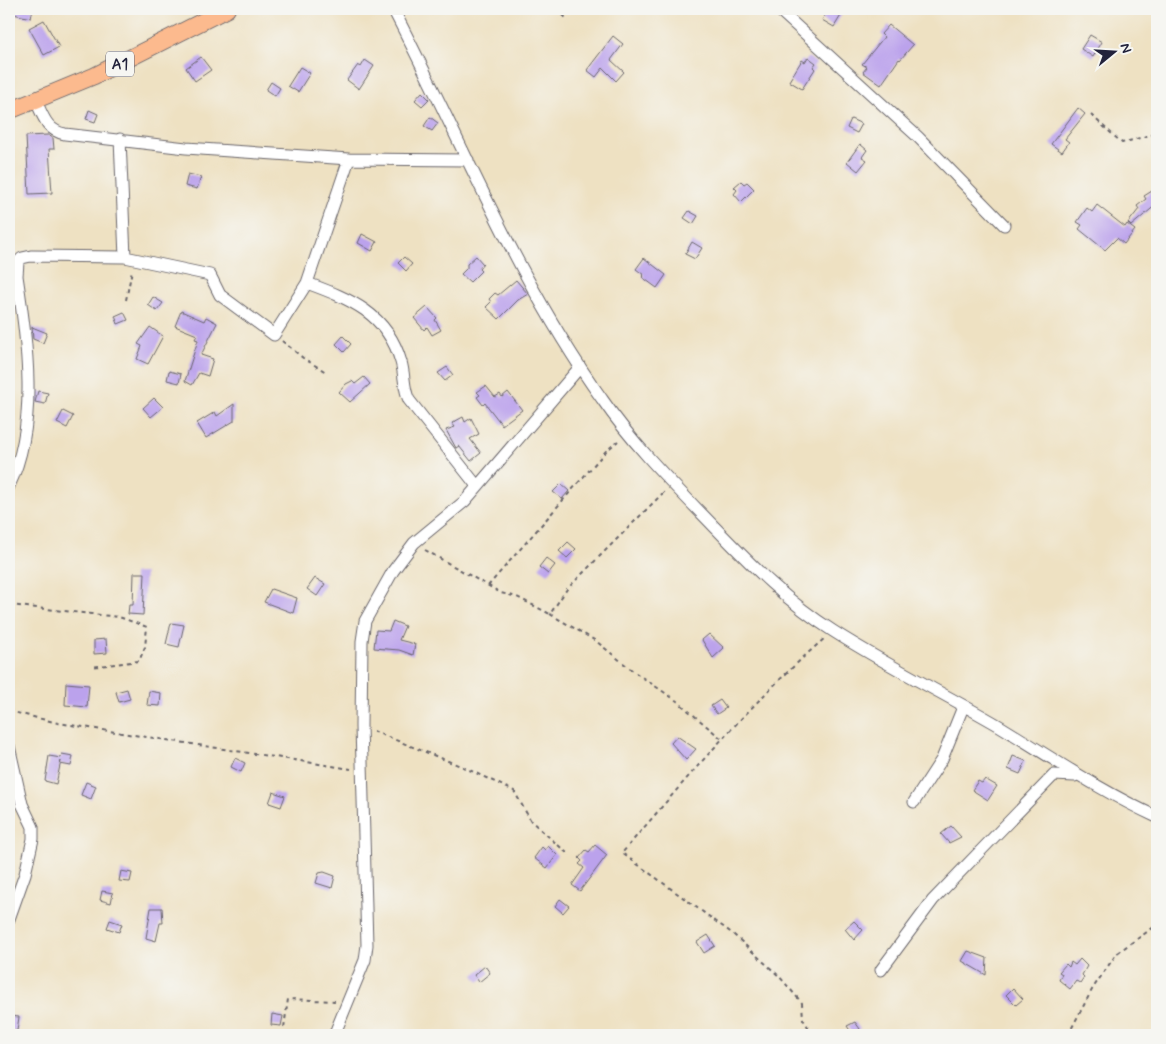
<svg xmlns="http://www.w3.org/2000/svg" width="1166" height="1044" font-family="Mynerve,sans-serif">
<style>
.building{fill:#bba2ec}
.lines{fill:none;stroke-linecap:round;stroke-linejoin:round}
.minor-casing{stroke:#69656a;stroke-width:13}
.highway-casing{stroke:#69656a;stroke-width:18}
.path{stroke:#69656a;stroke-width:2;stroke-dasharray:4 4;stroke-linecap:butt}
.minor{stroke:#fff;stroke-width:11}
.highway{stroke:#fcba8e;stroke-width:16}
.labels{text-anchor:middle;stroke-width:5;stroke-linejoin:round;paint-order:stroke}
.shield{fill:#f6f6f2;stroke:#626272;stroke-width:1}
.shield-label{font-size:15px;font-weight:bold;fill:#22223b}
</style>
<rect width="100%" height="100%" fill="#f6f6f2"/>
<filter id="ink" filterUnits="userSpaceOnUse"><feTurbulence type="fractalNoise" baseFrequency=".02" numOctaves="2"/><feDisplacementMap in="SourceGraphic" scale="10" xChannelSelector="R" yChannelSelector="G"/><feConvolveMatrix kernelMatrix="1 2 1 2 8 2 1 2 1" color-interpolation-filters="sRGB"/></filter>
<filter id="wash" filterUnits="userSpaceOnUse"><feTurbulence type="fractalNoise" baseFrequency=".0096" numOctaves="4" result="noise"/><feDisplacementMap in="SourceGraphic" scale="20" xChannelSelector="R" yChannelSelector="G"/><feGaussianBlur stdDeviation="1.12" result="paint"/><feColorMatrix in="noise" values="0 0 0 0 0 0 0 0 0 0 0 0 0 0 0 0 0 1.4 0 .05"/><feComposite in="paint" operator="in"/></filter>
<g filter="url(#wash)">
<rect width="100%" height="100%" fill="#eee1c2"/>
<g id="blocks">
<!-- building -->
<path class="building" d="M9,9H33L31,18L9,13Z
M819,9H845L834,27L822,20L825,15Z
M44,20L59,47L44,55L29,28Z
M889,25L913,45L900,60L899,59L881,85L863,72L867,67L862,64L884,37L881,34Z
M1090,35L1102,42L1093,57L1081,49Z
M613,36L623,44L611,60L624,72L616,81L603,68L596,77L587,70Z
M201,57L211,70L195,81L186,68Z
M808,57L816,63L813,67L815,69L802,89L789,81L802,60L805,62Z
M365,60L374,66L359,89L347,80L358,65L361,67Z
M300,67L310,73L298,92L288,86Z
M271,82L280,88L275,96L266,90Z
M422,92L429,99L422,106L415,100Z
M1078,108L1085,114L1065,139L1069,142L1062,152L1051,144Z
M89,110L98,114L95,122L86,119Z
M430,117L438,123L432,131L424,126Z
M851,119L862,124L857,133L847,128Z
M48,135L53,138L54,149H49L52,193L29,194L26,136Z
M860,144L867,150L862,157L867,160L858,171L847,162Z
M188,174L201,177L197,189L185,186Z
M741,181L744,184L747,182L754,189L741,202L734,194L737,190L734,187Z
M1152,191L1157,204L1131,226L1128,223L1139,209L1137,206L1146,199L1144,196Z
M1097,205L1125,227L1127,224L1135,230L1124,244L1117,238L1105,250L1079,229L1082,225L1077,222L1087,208L1092,212Z
M689,211L698,216L693,224L684,218Z
M362,234L377,242L372,251L358,243Z
M692,242L702,248L695,259L685,254Z
M476,256L483,264L479,269L481,271L470,282L461,274L467,268V264Z
M404,257L412,264L406,271L398,263Z
M644,258L666,275L657,288L642,277L644,275L636,269Z
M516,280L528,294L518,300L499,319L486,307L491,302L489,299L495,293L498,295Z
M153,297L163,303L157,311L148,305Z
M427,307L437,318L435,320L441,330L432,335L427,327L424,330L414,318Z
M181,311L204,321L206,317L217,323L201,355L213,359L208,376L199,373L192,385L185,381L198,340L195,339L197,335L175,326Z
M124,312L128,320L118,324L115,316Z
M32,327L47,333L43,343L33,339Z
M150,327L163,336L148,364L137,359L142,346L138,344Z
M343,336L351,344L344,352L336,344Z
M447,367L453,375L445,381L438,373Z
M169,371L181,374L179,383L167,380Z
M364,377L370,384L350,402L339,392L346,384L352,381L355,384Z
M486,386L495,397L500,394L502,397L508,392L522,410L502,425L485,403L483,405L477,397L480,395L477,392Z
M38,391L48,393L45,404L35,402Z
M154,398L163,407L151,417L143,408Z
M234,404V421L206,438L197,423L215,412L217,416Z
M63,411L73,416L67,428L57,423Z
M463,417L465,422L471,418L479,434L470,439L481,453L471,461L459,446L456,448L446,430L455,427L452,423Z
M561,484L569,491L562,499L553,492Z
M568,542L576,549L567,558L559,551Z
M546,558L555,565L548,574L539,567Z
M134,573H145L143,615L128,614L129,605H133Z
M315,578L325,584L317,596L307,589Z
M271,589L297,598L293,613L264,602Z
M393,621L405,626L399,640L415,644L413,655L399,650L374,648L376,630L389,631Z
M171,623L184,625L179,647L166,644Z
M709,634L724,648L713,658L702,640Z
M106,639L107,653L94,654V640Z
M66,683L89,685L87,707L65,705Z
M127,689L130,699L119,702L116,692Z
M149,691L161,693L160,706L147,705Z
M720,700L726,708L717,714L711,706Z
M677,736L696,749L686,760L671,743Z
M62,754L73,756L71,766L60,764L61,761L56,784L45,781L49,756L61,758Z
M1013,756L1026,761L1020,774L1008,769Z
M235,758L245,763L241,772L231,767Z
M985,779L997,786L988,800L972,790L978,781L982,783Z
M86,782L96,786L91,799L81,795Z
M273,792L285,796L281,807L269,803Z
M951,826L961,837L949,843L941,834Z
M595,845L607,855L580,891L572,885L584,868L579,864L582,861L579,858L586,850L589,852Z
M548,846L557,855L547,868L534,858L542,847L545,850Z
M121,871L132,873L130,882L119,881Z
M324,872L335,876L332,888L316,883L319,873Z
M102,891L113,893L111,903L100,900Z
M560,899L569,906L563,913L555,906Z
M151,908H162L163,923H160L156,941L146,938Z
M110,920L122,924L119,932L107,928Z
M854,921L863,930L854,940L845,929Z
M708,935L715,946L704,953L697,942Z
M968,951L987,958L986,975L962,961Z
M1080,959L1087,966L1082,975L1084,977L1080,983L1076,981L1070,989L1059,980L1062,974L1059,972L1066,964L1069,967L1071,962L1075,965Z
M485,966L490,973L479,982L474,975Z
M1013,988L1023,999L1016,1005L1006,995Z
M272,1014L283,1016L281,1026L271,1025Z
M9,1016L19,1017L17,1031L9,1030Z
M855,1022L860,1029L853,1035L847,1026Z"/>
</g>
</g>
<g filter="url(#ink)">
<use href="#blocks" fill-opacity="0" stroke="#69656a" stroke-width="1"/>
<g class="lines">
<defs>
<path id="minor" d="M393,9C461,139 516,279 602,399C630,440 666,477 700,512C742,555 782,599 833,631C886,665 943,693 998,725C1051,757 1100,791 1157,817
M778,9L918,137L1004,225
M36,101C43,116 47,131 65,134L186,148L349,159L468,160
M125,257L210,275L220,295L274,335L307,283C350,299 387,313 401,362C405,375 403,388 409,400L477,486
M307,283L349,159
M9,486C39,423 27,343 17,276L18,262L22,258L31,256L125,257L120,139
M9,746L22,804L33,827V839L25,874L9,919
M914,802L942,759L963,707
M881,970L933,900L1054,775L1075,776
M335,1033L365,960L367,945L361,726L362,641L365,621L393,571L414,543L465,501L580,367"/>
<path id="highway" d="M9,111L94,76L227,9"/>
</defs>
<!-- minor casing -->
<use href="#minor" class="minor-casing"/>
<!-- highway casing -->
<use href="#highway" class="highway-casing"/>
<!-- path -->
<path class="path" d="M557,9L566,18
M1091,115L1122,143L1157,133
M126,300L132,270
M282,341L303,358L326,372
M425,550L501,593L517,597L550,614L567,589L665,491
M488,586L606,451L618,441
M9,605L119,617L147,627L145,647L139,661L92,667
M550,614L596,641L633,671L677,701L723,740
M9,711L58,723L351,769
M373,731L463,767L514,791L531,821L568,854
M9,816L16,817
M283,1035L288,999L335,1001
M813,1035L803,1019L802,1003L779,976L733,934L622,853C686,779 751,702 825,638
M1068,1035L1093,988L1117,953L1157,925"/>
<!-- minor -->
<use href="#minor" class="minor"/>
<!-- highway -->
<use href="#highway" class="highway"/>
</g>
</g>
<g class="labels">
<!-- shield labels -->
<rect class="shield" x="106" y="51.5" width="28" height="25" rx="4"/>
<g class="shield-label">
<text x="120" y="69">A1</text>
</g>
</g>
<!-- margin -->
<rect width="1166" height="1044" fill="none" stroke="#f6f6f2" stroke-width="30"/>
<!-- north arrow -->
<g transform="translate(1114 52) rotate(72)" stroke="#f6f6f2" stroke-width="4" paint-order="stroke">
<path d="M0-4L9 19L0 12L-9 19Z" fill="#22223b"/>
<text y="-8" font-size="14" font-weight="bold" text-anchor="middle" fill="#22223b">N</text>
</g>
</svg>
